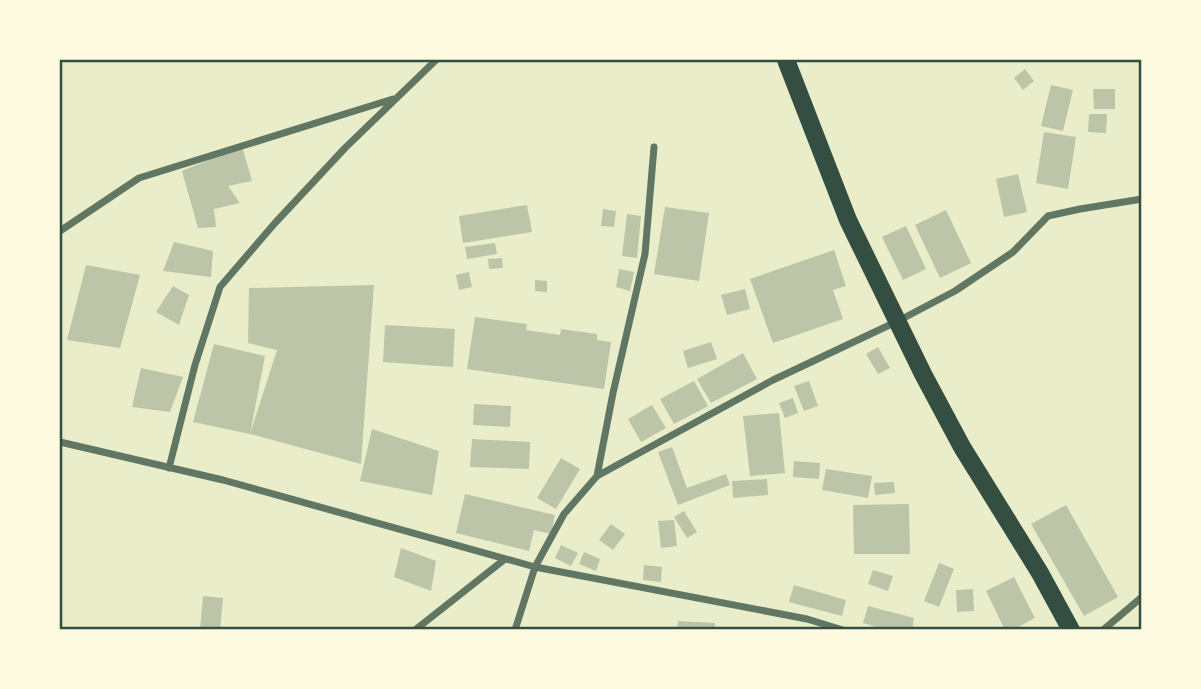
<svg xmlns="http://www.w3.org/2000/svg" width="1201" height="689" font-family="Figtree,sans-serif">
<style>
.building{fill:#bcc5a7}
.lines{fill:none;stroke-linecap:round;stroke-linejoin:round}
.minor{stroke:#617663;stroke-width:7}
.primary{stroke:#344e41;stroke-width:18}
.neatline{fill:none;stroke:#344e41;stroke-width:2.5}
</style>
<rect width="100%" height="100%" fill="#e9edc9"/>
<!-- building -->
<path class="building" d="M1025,69L1034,81L1023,90L1014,78Z
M1051,85L1073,90L1063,131L1041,126Z
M1093,89H1115V109H1094Z
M1089,114H1107L1106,133L1088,132Z
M1044,132L1076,137L1068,189L1036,183Z
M242,146L252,181L228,186L240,203L214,209L216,227L198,228L182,171Z
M1018,174L1027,212L1004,217L996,179Z
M527,205L532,232L463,243L459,216Z
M665,207L709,213L699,281L654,274Z
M603,209L616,211L614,227L601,226Z
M946,210L971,263L940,278L915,225Z
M627,214L641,216L637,258L622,256Z
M906,226L926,269L903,280L882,237Z
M174,242L213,251L211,277L163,271Z
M495,243L497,254L467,259L465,247Z
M834,250L846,286L833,290L843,319L773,343L750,279Z
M502,258L503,268L489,269L488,259Z
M86,265L140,275L120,348L67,340Z
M619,269L634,272L630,291L616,287Z
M469,272L472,287L459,290L456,275Z
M535,280L547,281V292L535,291Z
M374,285L361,464L250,434L193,422L214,344L265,356L250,434L277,350L248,343L249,288Z
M173,286L189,295L179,325L156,312Z
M745,289L750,309L727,315L721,295Z
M475,317L527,324L526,330L560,335L561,329L597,334V340L611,342L604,389L467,369Z
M385,325L455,329L453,367L383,362Z
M711,342L717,359L688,368L683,351Z
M878,347L890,368L878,374L866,354Z
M743,353L757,379L711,403L697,379Z
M141,368L183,377L170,412L132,407Z
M694,381L708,406L674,424L660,399Z
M809,381L818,406L804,411L794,386Z
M793,398L798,413L785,418L779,403Z
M474,404L511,406L510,427L473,425Z
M652,405L666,428L641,442L628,419Z
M779,413L785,473L750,476L743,416Z
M372,429L439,451L432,495L360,481Z
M472,439L530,442L529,469L470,467Z
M672,447L687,488L726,474L730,485L678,505L658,452Z
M561,458L580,469L556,509L537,498Z
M794,461L820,463L819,479L793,477Z
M826,469L872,476L868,498L822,490Z
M767,479L768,495L733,498L732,481Z
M894,482L895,493L875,495L874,483Z
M465,494L555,515L551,534L534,530L529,551L456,533Z
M909,504L910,554H854L853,505Z
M1066,505L1118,597L1084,616L1031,524Z
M684,511L697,532L687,538L674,517Z
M674,520L677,546L661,548L658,521Z
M611,524L625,534L613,550L599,540Z
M561,545L578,553L571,566L555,558Z
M401,548L436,561L431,591L394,577Z
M584,552L600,559L596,571L579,564Z
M939,563L954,569L939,607L924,601Z
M644,565L662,567L661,582L643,580Z
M873,570L893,576L888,591L868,584Z
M1014,577L1035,618L1013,630H1005L986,591Z
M794,585L846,600L842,616L789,602Z
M973,589L974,611L957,612L956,590Z
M203,596L223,598L220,630H200Z
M868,606L914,618L912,630H887L863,623Z
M678,621L715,623V630H677Z"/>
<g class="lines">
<!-- minor -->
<path class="minor" d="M60,231L139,178L393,99
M60,442L223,480L535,567L807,619L843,630
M169,468L195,365L220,287L275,223L345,148L436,60
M597,476L613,393L645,254L654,147
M415,630L505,559
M515,630L535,567L564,514L597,476L773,380L898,321L955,291L1013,252L1048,216L1080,209L1142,199
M1103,630L1142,597"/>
<!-- primary -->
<path class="primary" d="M786,60L848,220L923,374L962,447L1040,573L1071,630"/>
</g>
<!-- border -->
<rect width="1201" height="689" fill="none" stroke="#fefae0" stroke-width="122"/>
<rect x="61" y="61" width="1079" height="567" class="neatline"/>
</svg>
